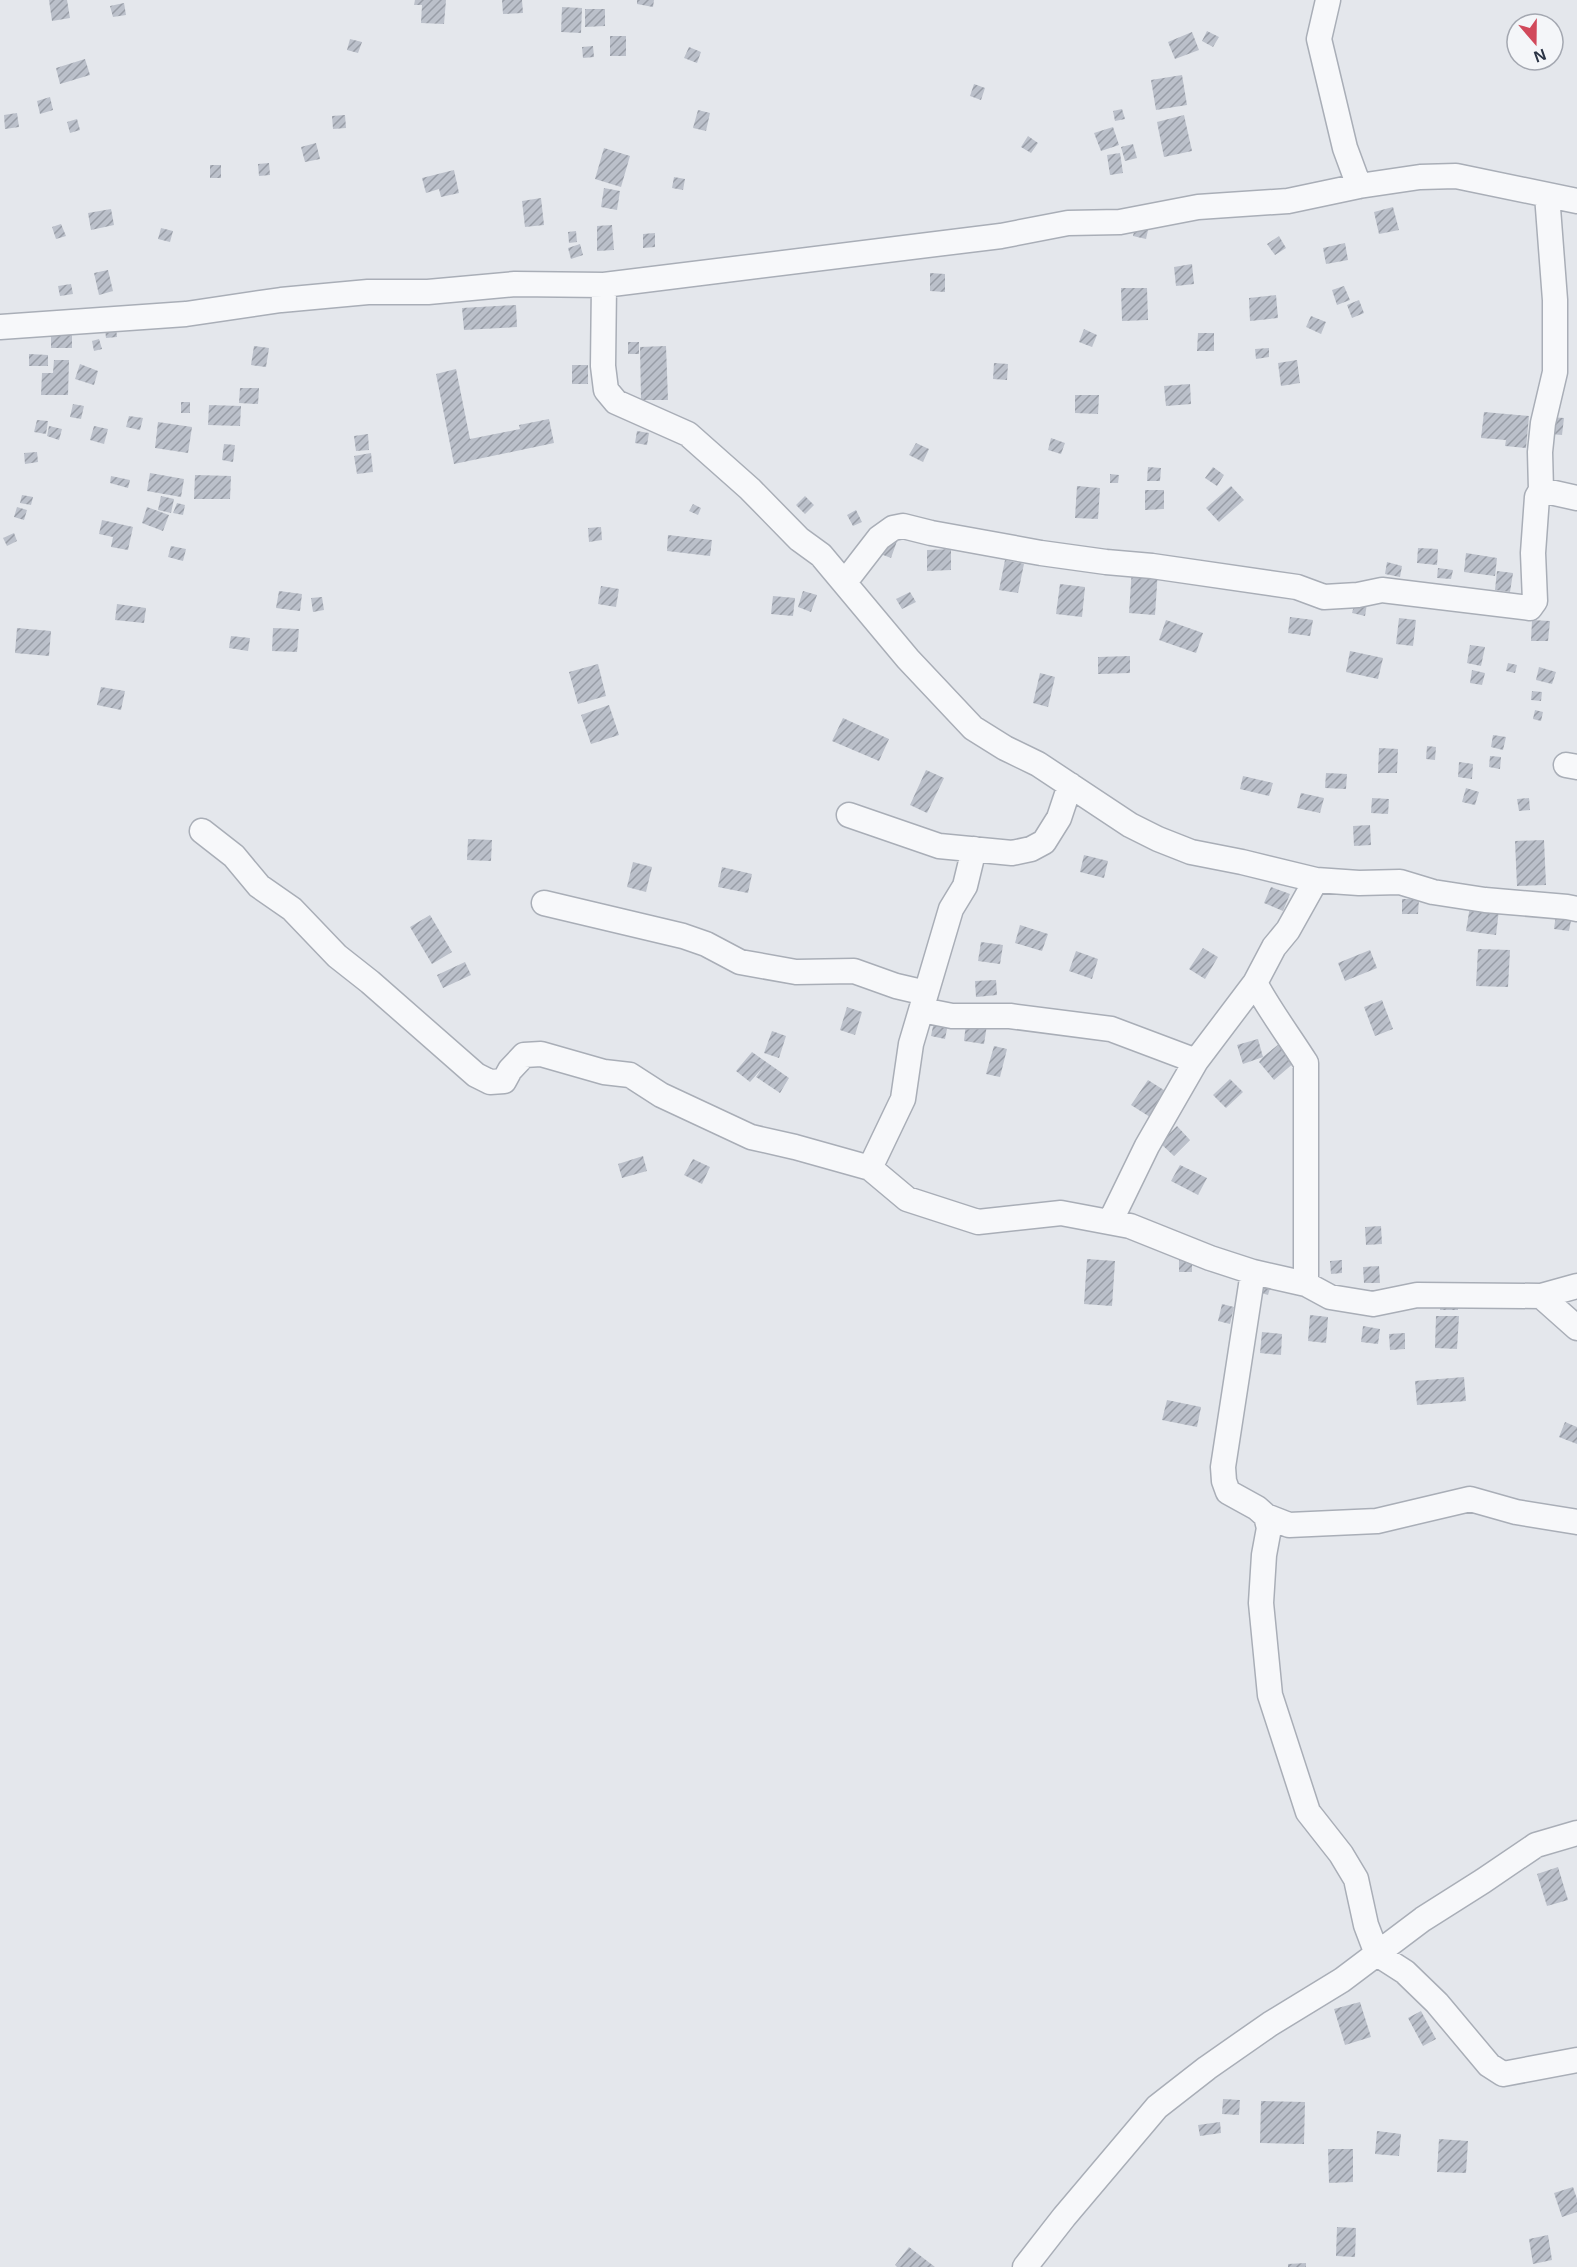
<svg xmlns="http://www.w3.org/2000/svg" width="1577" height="2267" font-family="Arial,sans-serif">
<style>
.building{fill:url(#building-hatch)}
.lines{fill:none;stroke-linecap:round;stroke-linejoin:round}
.minor-casing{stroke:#a9aeb7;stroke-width:27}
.minor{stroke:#f7f8fa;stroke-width:24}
</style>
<defs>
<pattern id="building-hatch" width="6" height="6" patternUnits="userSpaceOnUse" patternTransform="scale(1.5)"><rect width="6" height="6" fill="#bbc0ca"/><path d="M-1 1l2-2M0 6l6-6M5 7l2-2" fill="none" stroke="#989da6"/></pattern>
</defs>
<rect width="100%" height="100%" fill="#e4e7ec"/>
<!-- building -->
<path class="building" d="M49,0H67L70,18L52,21Z
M415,0H446L444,24L421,23L422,5H414Z
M502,0H522L523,13L503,14Z
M637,0H654L653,7L637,4Z
M124,3L126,15L113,17L110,6Z
M562,7L582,8L581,33L561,32Z
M585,9H605V26L585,27Z
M1207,31L1219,37L1213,47L1202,41Z
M1192,32L1199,50L1175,59L1168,42Z
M610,36H626V56H610Z
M350,39L362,42L358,53L347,50Z
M593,46L594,57L583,58L582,47Z
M689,47L701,52L697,63L684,58Z
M85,59L90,75L60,84L56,68Z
M1182,75L1187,105L1156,110L1151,80Z
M974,84L985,88L981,100L970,96Z
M50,97L53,110L40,114L37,101Z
M1122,109L1125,119L1115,121L1113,111Z
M698,110L710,113L706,131L693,128Z
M17,113L19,127L5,129L4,115Z
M345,115L346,128L333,129L332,116Z
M1184,115L1192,151L1164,157L1157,122Z
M77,119L80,130L70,133L67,122Z
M1113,127L1119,145L1101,151L1094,133Z
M1028,136L1038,143L1031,153L1021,147Z
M316,143L320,159L305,162L301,147Z
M1133,144L1137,158L1125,161L1121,147Z
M604,148L630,156L621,187L595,179Z
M1120,153L1123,173L1110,175L1107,155Z
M269,163L270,175L259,176L258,164Z
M210,165H221V178H210Z
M454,170L459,193L441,197L439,189L426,193L422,178Z
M674,177L685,179L683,190L672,188Z
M604,188L620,191L617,210L601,207Z
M541,198L544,225L525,227L522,201Z
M1393,207L1399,230L1379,234L1374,212Z
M111,209L114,225L91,230L88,213Z
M1136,223L1149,226L1146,239L1133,236Z
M61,224L66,236L56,239L52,227Z
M612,225L614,250L597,251V226Z
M161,228L173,231L170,242L158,239Z
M576,231L577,242L569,243L568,232Z
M655,233V247L643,248V234Z
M1279,236L1286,248L1275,255L1267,244Z
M1345,243L1348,260L1326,264L1323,248Z
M580,244L583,255L571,259L568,248Z
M1192,264L1194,284L1176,286L1174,267Z
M108,270L113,291L99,295L94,273Z
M930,273L945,274V292L930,291Z
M71,284L73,294L60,296L58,286Z
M1344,286L1350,300L1337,305L1332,290Z
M1121,288H1147L1148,320L1122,321Z
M1276,295L1278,318L1250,321L1249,298Z
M1359,300L1364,313L1352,318L1347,305Z
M516,305L517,327L464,330L462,308Z
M1311,316L1326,322L1321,334L1306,327Z
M51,326H72V348H51Z
M116,328L117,337L106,338L105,329Z
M1084,329L1097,335L1092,347L1079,342Z
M1198,333H1214V351H1197Z
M99,339L102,349L94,351L92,341Z
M628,342H639V354H628Z
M254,346L269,348L266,367L251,365Z
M666,346L668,400H641L640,347Z
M1269,348V357L1256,359L1255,349Z
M29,354L48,355V366H29Z
M54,360H69L68,395H41L42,373H53Z
M1297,360L1300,383L1281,386L1278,363Z
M994,363L1008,364L1007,380L993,379Z
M80,364L98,371L94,385L75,379Z
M572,365H588V384H572Z
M456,369L470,439L520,429L519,425L549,419L554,443L454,464L436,374Z
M1190,384L1191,404L1166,406L1164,386Z
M240,388H259L258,404L239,403Z
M1075,395H1099L1098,414L1075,413Z
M181,402H190V413H181Z
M73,404L84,406L81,419L70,417Z
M209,405L241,406L240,426L208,425Z
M1484,412L1529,416L1526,448L1505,446L1506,440L1481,438Z
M129,416L143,418L140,430L126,427Z
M1550,417L1564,418L1562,435L1549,434Z
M37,420L48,421L46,434L34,432Z
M158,422L192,427L188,453L155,448Z
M49,426L62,429L59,440L47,436Z
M94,426L108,429L104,444L90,440Z
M637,431L649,433L647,445L635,443Z
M368,434L369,450L356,451L354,436Z
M1051,438L1065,443L1061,454L1048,450Z
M916,443L929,449L923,462L909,455Z
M224,444L235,445L233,462L222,460Z
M37,452L38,462L25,464L24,453Z
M371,453L373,472L357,474L354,456Z
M1148,467L1161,468L1160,481H1147Z
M1213,467L1224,475L1217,486L1205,478Z
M150,473L184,479L181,497L147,491Z
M1110,474L1119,475L1118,483H1110Z
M195,475L231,476L230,499H194Z
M111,476L130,480L128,488L110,483Z
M1077,486L1100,488L1098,519L1075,518Z
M1231,486L1244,500L1219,522L1206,508Z
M1145,490H1164V509L1145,510Z
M22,495L33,497L31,505L20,503Z
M161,496L174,499L171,513L158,510Z
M805,496L814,505L805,514L796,505Z
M177,503L185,505L183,515L173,513Z
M693,504L701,508L698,515L689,511Z
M17,507L27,510L24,520L14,517Z
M147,507L169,515L163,531L142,523Z
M856,510L862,522L853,526L847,515Z
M102,520L133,527L128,550L111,547L113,537L99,534Z
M601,527L602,540L589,542L588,528Z
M14,533L17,541L7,546L3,538Z
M668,535L712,540L710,556L667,551Z
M884,537L897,541L891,558L878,553Z
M171,546L186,549L183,561L168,557Z
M1418,548L1438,549L1437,565L1417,563Z
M951,549V570L927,571V550Z
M1466,553L1497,558L1495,576L1464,572Z
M1005,560L1024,564L1018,593L999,590Z
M1387,562L1402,566L1400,577L1385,574Z
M1132,568L1158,570L1155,615L1129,613Z
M1438,568L1453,570L1451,579L1437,578Z
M1497,571L1513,573L1510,592L1495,590Z
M1060,584L1085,587L1082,617L1056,614Z
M601,586L619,589L616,607L598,604Z
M279,591L302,594L300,611L276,608Z
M803,591L817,595L811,612L798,607Z
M910,592L916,602L902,609L896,599Z
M773,596L795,598L793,616L771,614Z
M322,597L324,610L313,612L311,598Z
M1355,602L1367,604L1365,616L1352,613Z
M117,604L146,608L144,623L115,620Z
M1290,617L1313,620L1310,636L1288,633Z
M1399,618L1416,620L1413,646L1396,644Z
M1166,620L1203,633L1196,653L1159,640Z
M1532,620L1550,621L1548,641H1531Z
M17,628L51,631L49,656L15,653Z
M273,628L299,629L297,652L272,651Z
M231,636L250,638L248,651L229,648Z
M1470,645L1485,647L1481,666L1467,663Z
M1350,651L1383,658L1378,679L1346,672Z
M1130,656V673L1098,674V657Z
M1508,663L1517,665L1515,673L1506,671Z
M598,664L606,696L578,704L569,672Z
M1539,667L1556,672L1552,684L1536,680Z
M1472,670L1485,673L1482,685L1470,683Z
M1040,673L1055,677L1048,707L1033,703Z
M101,687L125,691L121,710L97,705Z
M1532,691L1542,692L1541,701L1531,700Z
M609,705L619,735L591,744L581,715Z
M1535,710L1543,712L1541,721L1533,719Z
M843,718L889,739L879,761L832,741Z
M1493,735L1506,737L1503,750L1491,747Z
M1427,746L1436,747L1435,760L1426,759Z
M1379,748L1398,749L1397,773H1378Z
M1490,756L1501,757L1500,769L1489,767Z
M1459,762L1473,764L1472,779L1458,777Z
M926,770L944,778L927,813L910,805Z
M1326,773L1347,774L1346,789L1325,788Z
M1243,776L1273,783L1269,796L1240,789Z
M1466,788L1479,792L1475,805L1462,802Z
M1301,793L1324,798L1320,813L1297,808Z
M1372,798L1389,799L1388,814L1371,813Z
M1529,798L1530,810L1519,811L1517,799Z
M1370,825L1371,845L1354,846L1353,826Z
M468,839L492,840L491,861L467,860Z
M1544,840L1546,885L1517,886L1515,841Z
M1084,855L1108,861L1104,878L1080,872Z
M633,862L652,867L646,892L627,887Z
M722,867L752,874L748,893L718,887Z
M1271,887L1290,894L1283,911L1264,903Z
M1402,899H1419L1418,914H1402Z
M1470,906L1499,910L1496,935L1466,931Z
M1557,907L1573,910L1569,931L1554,929Z
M430,915L452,952L432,964L410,927Z
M1020,925L1048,934L1042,951L1015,943Z
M981,942L1003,945L1000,964L978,961Z
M1203,948L1218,957L1205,979L1189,969Z
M1478,949L1510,950L1508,987L1476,986Z
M1370,950L1377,968L1345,981L1338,963Z
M1076,951L1098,959L1092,979L1069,971Z
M465,962L471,975L443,988L437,975Z
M996,980L997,995L976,997L975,981Z
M1382,1000L1393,1029L1375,1036L1364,1007Z
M847,1007L862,1012L855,1035L840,1030Z
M934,1021L948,1024L945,1039L931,1036Z
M966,1023L987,1025L984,1044L964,1041Z
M772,1031L786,1036L779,1058L764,1053Z
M1258,1039L1263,1057L1279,1044L1295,1062L1274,1080L1259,1062L1263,1057L1243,1064L1237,1045Z
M994,1046L1007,1049L1000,1077L986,1074Z
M752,1052L789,1078L780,1093L756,1077L764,1066L750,1082L736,1071Z
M1230,1079L1243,1092L1226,1108L1213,1095Z
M1148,1080L1167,1092L1150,1117L1131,1105Z
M1177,1126L1190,1140L1174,1156L1160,1143Z
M643,1156L647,1171L622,1178L618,1164Z
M693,1159L710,1167L702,1184L684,1175Z
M1180,1165L1207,1178L1198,1195L1171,1181Z
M1381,1226L1382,1244L1366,1245L1365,1227Z
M1087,1259L1115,1261L1112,1306L1084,1304Z
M1179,1259H1192V1272H1179Z
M1342,1260V1273L1331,1274L1330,1261Z
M1379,1266L1380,1283H1364L1363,1267Z
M1261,1283L1271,1285L1268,1295L1258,1292Z
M1440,1299L1458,1300V1310H1440Z
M1222,1304L1234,1307L1230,1324L1218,1321Z
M1310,1315L1328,1317L1326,1343L1308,1341Z
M1436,1316H1459L1457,1349L1435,1348Z
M1363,1326L1380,1329L1378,1344L1361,1342Z
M1262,1332L1282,1334L1281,1355L1260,1353Z
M1405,1333V1349L1390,1350L1389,1334Z
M1464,1377L1466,1401L1417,1405L1415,1381Z
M1167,1400L1201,1407L1197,1427L1162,1420Z
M1565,1422L1577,1427V1444L1559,1437Z
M1558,1867L1568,1900L1547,1906L1537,1874Z
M1360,2002L1371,2037L1345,2045L1334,2009Z
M1421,2011L1436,2039L1423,2046L1408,2018Z
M1223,2099L1240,2100L1239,2115L1222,2114Z
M1261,2101L1305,2102L1304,2144L1260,2143Z
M1220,2122L1221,2133L1200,2136L1198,2125Z
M1377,2131L1401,2134L1399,2156L1375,2154Z
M1439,2139L1468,2141L1466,2173L1437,2172Z
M1328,2149H1353V2182L1329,2183Z
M1573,2187L1577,2199V2212L1562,2217L1554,2193Z
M1337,2227L1356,2228L1355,2257L1336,2256Z
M1548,2235L1552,2260L1533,2264L1529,2239Z
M909,2247L935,2267H897L895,2265Z
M1306,2263V2267H1288V2264Z"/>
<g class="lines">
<defs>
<path id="minor" d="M1328,0L1319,39L1345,148L1359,186
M604,285L603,366L606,390L616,402L688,434L750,489L799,539L821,555L908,659L973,728L1005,748L1038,764L1130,825L1158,839L1191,852L1242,862L1316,880
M0,327L186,314L281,300L368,292H428L515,284L604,285L1001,236L1068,223L1120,222L1198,207L1288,201L1359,186L1420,177L1456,176L1577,201
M1541,490L1540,452L1543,423L1555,372V300L1547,195
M845,582L879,538L893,528L903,526L931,533L1041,553L1106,562L1152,566L1297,587L1324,597L1358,595L1382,590L1530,608L1535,601L1533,553L1537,497L1541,490L1577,498
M1566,765L1577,767
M849,815L939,846L1012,853L1031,849L1044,842L1059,818L1070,785
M202,831L234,856L259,886L292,909L337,956L370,982L476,1075L490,1082L504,1081L510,1070L524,1055L541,1054L604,1072L630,1075L661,1095L751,1137L795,1147L870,1168L907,1199L978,1222L1061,1213L1130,1226L1210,1258L1253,1272L1306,1284L1330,1297L1373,1304L1417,1295L1541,1296L1577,1286
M544,903L683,936L706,944L740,962L796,972L854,971L896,986L926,993
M1255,983C1270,1011 1289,1036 1306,1063V1284
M922,1010L952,1016H1010L1111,1029L1196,1061
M870,1168L903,1099L911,1044L951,909L965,886L974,849
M1110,1222L1147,1146L1196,1061L1255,983L1274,947L1288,930L1316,880L1359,883L1400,882L1433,892L1485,900L1567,907L1577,909
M1253,1272L1223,1467L1224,1481L1228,1492L1257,1508L1266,1516L1269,1528L1264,1555L1261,1603L1270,1695L1308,1812L1341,1854L1356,1879L1366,1925L1377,1954L1405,1972L1437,2003L1489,2065L1503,2074L1577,2060
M1541,1296L1577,1328
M1266,1516L1289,1525L1377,1521L1470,1499L1516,1512L1577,1522
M1025,2267L1064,2217L1157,2107L1207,2068L1270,2024L1342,1980L1423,1919L1483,1881L1536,1845L1577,1833"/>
</defs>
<!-- minor casing -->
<use href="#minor" class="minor-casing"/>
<!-- minor -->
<use href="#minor" class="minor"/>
</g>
<!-- north arrow -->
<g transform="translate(1535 42) rotate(160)"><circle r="28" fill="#f4f6f9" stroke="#a4a8b1" stroke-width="1.5"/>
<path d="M0-4.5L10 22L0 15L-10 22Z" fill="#d1495b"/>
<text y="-9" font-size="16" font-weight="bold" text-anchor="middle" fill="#2b3445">N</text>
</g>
</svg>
